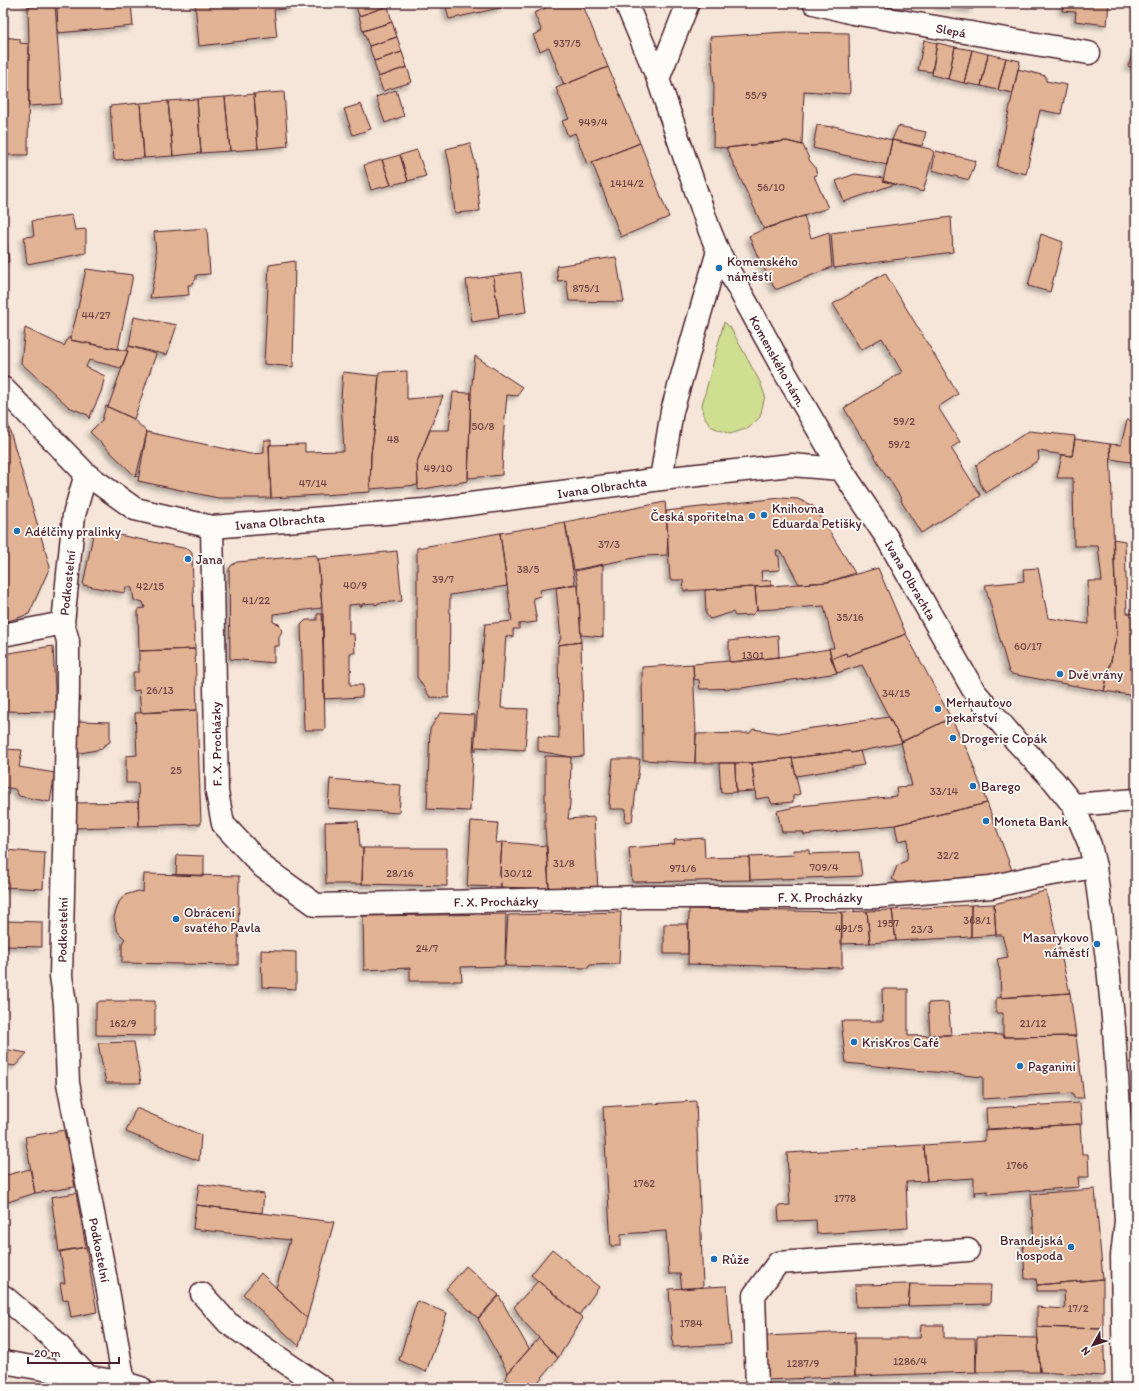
<svg xmlns="http://www.w3.org/2000/svg" width="1139" height="1391" font-family="Itim,sans-serif">
<style>
.green{fill:#d0de92;stroke:#8d7e5e}
.building{fill:#e2b294;stroke:#4a1f2b;filter:url(#shadow)}
.lines{fill:none;stroke-linecap:round;stroke-linejoin:round}
.minor-casing{stroke:#4a1f2b;stroke-width:25}
.major-casing{stroke:#4a1f2b;stroke-width:25}
.minor{stroke:#fdfcf7;stroke-width:22}
.major{stroke:#fdfcf7;stroke-width:22}
.poi-dot{fill:#1f6fb2;stroke:#fdfcf7;stroke-width:1.5}
.labels{text-anchor:middle;stroke-width:3.5;stroke-linejoin:round;paint-order:stroke}
.number-label{font-size:11px;fill:#704445}
.street-label{font-size:13px;fill:#4a1f2b;stroke:#fdfcf7}
.poi-label{font-size:13px;fill:#4a1f2b;stroke:#fdfcf7;text-anchor:start}
</style>
<defs>
<filter id="shadow"><feDropShadow dx="-3.5" dy="3.5" stdDeviation="2" flood-color="#0004"/></filter>
</defs>
<rect width="100%" height="100%" fill="#f5e6d9"/>
<filter id="ink" filterUnits="userSpaceOnUse"><feTurbulence type="fractalNoise" baseFrequency=".025" numOctaves="2"/><feDisplacementMap in="SourceGraphic" scale="8" xChannelSelector="R" yChannelSelector="G"/><feConvolveMatrix kernelMatrix="1 2 1 2 8 2 1 2 1" color-interpolation-filters="sRGB"/></filter>
<g filter="url(#ink)">
<!-- green -->
<path class="green" d="M724,322L730,327L760,382L765,396L760,417L749,428L730,434L712,427L703,415L702,405Z"/>
<!-- building -->
<path class="building" d="M27,3H52L28,7Z
M55,3L62,104L29,106V44L28,7Z
M57,3H131L133,26L58,33Z
M195,3H291L292,8L274,10L277,37L199,46Z
M355,3H387L388,6L359,16Z
M445,3H502L504,7L449,19Z
M558,3H582L608,67L564,85L549,47L540,51L533,35L542,31L534,13Z
M939,3H973V9L939,5Z
M1063,3H1109L1107,25L1075,21L1076,12L1062,11Z
M388,6L392,22L363,31L359,16Z
M392,22L397,37L369,46L363,31Z
M785,32L849,33L850,94L804,91L802,145L786,141L726,148L713,146L714,86L710,37Z
M3,37L20,39V43L29,44L28,155H3Z
M397,37L402,52L374,61L369,46Z
M924,40L937,43L932,72L918,70Z
M937,43L955,47L948,79L932,75Z
M955,47L972,50L964,83L948,79Z
M1136,47V69L1128,66Z
M972,50L988,54L981,86L964,83Z
M402,52L407,67L378,77L374,61Z
M988,54L1006,58L998,90L981,86Z
M1006,58L1020,61L1013,93L998,90Z
M407,67L412,82L383,91L378,77Z
M608,67L640,143L587,164L575,133L568,136L562,121L569,119L556,88Z
M1018,69L1046,76V81L1067,85L1061,114L1040,110L1026,174L997,167Z
M396,90L404,116L385,123L376,97Z
M284,92L288,146L258,149L254,94Z
M254,94L258,149L230,151L225,97Z
M225,97L230,151L201,153L197,99Z
M197,99L201,153L173,156L168,101Z
M168,101L173,156L144,158L140,103Z
M140,103L144,158L114,160L110,106Z
M361,104L371,129L353,135L344,109Z
M817,125L832,127L834,126L892,140L887,165L813,148Z
M898,126L926,132L922,146L892,140Z
M892,140L930,149L934,152L923,192L883,181Z
M787,141L803,145L810,161L815,167L817,175L814,176L828,208L764,229L726,148Z
M470,143L475,162L480,211L455,213L450,167L446,149Z
M640,143L669,217L621,237L592,162Z
M417,150L426,176L408,181L400,155Z
M936,151L976,161L969,180L932,170Z
M400,155L408,181L391,185L382,160Z
M382,160L391,185L371,190L364,165Z
M855,174L884,178L883,181L895,184L844,202L836,181Z
M3,211L9,262H3Z
M72,215L75,230L86,229V253L27,264L24,237L34,236L32,221Z
M804,216L811,238L829,232L832,267L778,289H775L758,257L749,236L764,229Z
M951,217L953,252L834,268L831,233Z
M207,228L210,274L196,275V279L191,285H188L189,295L150,298L157,264L154,232Z
M1041,234L1063,242L1050,292L1028,286Z
M616,257L624,302L569,301L566,280L558,281L556,266Z
M295,261L293,367L264,364L269,265Z
M86,269L133,275L118,349L70,340L77,313Z
M521,272L526,312L499,316L493,276Z
M885,273L958,394L938,407L960,442L951,448L981,496L921,533L901,501L902,500L888,477L887,478L865,439L863,440L844,408L902,372L882,338L861,350L833,304Z
M493,276L499,318L472,322L466,280Z
M134,317L177,325L167,355L129,346Z
M25,328L64,346L68,338L71,337L70,340L128,351L121,368L89,360L86,367L105,376L101,392L89,419L88,415L69,407L21,363Z
M129,346L156,354L134,419L108,407L128,351L127,350Z
M475,356L522,387L518,396L507,395L503,440L502,475L468,478L471,393Z
M407,371V399L443,396L417,462L418,485L370,489L371,454L375,425L379,372Z
M343,372L379,376L375,425L371,454L370,492L271,498L269,445L305,444V452L344,451L341,398Z
M453,392L471,393L468,481L418,490L417,462L430,430H449Z
M106,406L132,418L147,432L136,477L90,432L102,420Z
M3,416L7,421L50,567L29,614L3,623Z
M1127,420L1136,421V463L1111,459L1110,444L1121,445Z
M1029,431L1075,436L1072,456L1038,451L1039,460L986,493L981,485L976,465Z
M147,432L250,454L264,453V440H271V445H269L271,498H218L138,481Z
M1075,439L1110,444L1117,635L1104,691L1011,674L1009,672L985,585L1024,581L1023,569L1038,568L1048,618L1089,624L1088,581H1102L1098,546H1074L1073,478H1057L1062,455L1072,456Z
M780,498L798,499L813,506L819,514L855,573L828,582L799,584L783,554L778,551H776L777,556H779L780,570L761,571L762,581L771,580V586L684,591L683,580H670L666,511Z
M665,502L668,535L667,555L644,556L574,570L565,522Z
M565,522L575,584L540,590L541,596L533,598L537,622L519,624V629H513V637L506,636L501,708L528,709L525,750L476,747V751H474L485,624L512,621L500,533Z
M94,530L188,549L192,553L195,649L139,651L138,609L145,608L143,602L134,600L132,588L126,587L124,593L83,585Z
M500,533L507,586L450,595L449,698L430,697L417,677V548Z
M1113,539L1125,541L1127,613L1136,614V696L1104,691L1117,635Z
M397,551L402,601L378,603V604L375,605V603L362,604V606H360V604L349,605V634H354L355,653H350V669L352,670L350,671V685H363L362,697L324,699L322,608L318,559Z
M316,555L318,559L322,608L273,614V622L279,624L282,631L279,637V646H274V663L230,659L229,569L232,565L237,562Z
M603,565V637L581,635L578,584L575,571Z
M878,568L906,634L847,656L846,653L831,659L829,648H834L824,606L757,610L755,587L828,582Z
M578,584L581,642L558,645L561,638L556,588Z
M755,587L757,610L752,615L735,616L733,612L710,619L706,614L705,590Z
M317,614H323L325,730H304L301,625L306,620H317Z
M906,634L951,718L902,742L862,665L837,673L831,659L846,653L847,656Z
M778,635L779,657L731,662L729,661V641Z
M581,642L584,756L571,757L538,751V736L559,738L558,645Z
M53,646L56,712L3,711V682H4L3,654Z
M195,649L197,710L141,713L139,690L133,691V672H139V651Z
M829,649L837,673L742,688L700,689L699,680L694,679L693,664L729,661L731,662L779,657Z
M693,664L696,734L695,763L643,760L642,667Z
M197,710L201,824L139,826L138,783H126V756L137,755L135,713Z
M440,713L475,715L470,811L427,809L430,729Z
M889,717L902,742L901,743L851,753L849,751L752,763H695L696,734L750,733L753,729L778,733Z
M951,718L969,754L987,803L895,825L804,835L803,832H782L777,811L800,806L897,796L896,787L912,786L901,742Z
M77,721L110,722V742L103,746L102,749L75,754Z
M3,749L22,750L19,767L55,773L50,802L19,796L15,789L3,787Z
M849,751L851,753L860,751L864,765L796,776L792,758Z
M545,756L571,757L570,804L568,819L594,817L598,890L549,889L545,827Z
M792,758L800,794L793,796V802L772,804L769,797L756,799L752,763Z
M613,759H640L632,822L625,821L626,809H610V804H609Z
M719,763H735L736,792L721,793Z
M735,763H752L754,779L753,778V781H754L755,791L736,792Z
M330,779L401,785L399,813L328,808Z
M138,802L139,826L75,828V803Z
M987,803L1013,873L938,884L904,886L892,879L897,866L907,860L908,839L898,841L895,825Z
M358,821L360,848H363L362,884H326L325,822Z
M471,821L498,823L496,843L502,842L500,872L501,887L467,886Z
M704,838L705,858L749,857L750,880L632,882L629,848L675,844L674,840Z
M502,842L547,846L549,889L501,887L500,872Z
M363,848H447V886L362,884Z
M3,850L45,853L43,889L3,887Z
M793,850H809V854L859,852L862,876L750,880L749,857L794,855Z
M177,855L204,856V876L176,875Z
M144,874L239,876L238,965L122,963V943L125,939L119,933L116,928L114,917L119,902L125,895L138,891L143,892Z
M1045,891L1046,892L1070,993L1001,998L1000,971L997,959L1008,957L1002,935H996L994,904Z
M994,904L996,935L971,937V905Z
M971,905V937L896,941L892,910Z
M689,909L842,912V968L688,964Z
M892,910L896,941L870,943L867,911Z
M867,911L870,943L841,944L842,912Z
M621,912L619,964L590,965L588,968L505,966L508,915Z
M506,914L505,966L461,967L462,981H410V968L364,970L363,916Z
M5,921L42,922V947L4,946Z
M664,924H688V954H664Z
M261,950L296,952V989L262,987Z
M882,989H908V1036L977,1034L1003,1035V1037L1076,1036L1084,1098H1074L1073,1093L983,1099V1077L846,1063L841,1021H883Z
M1070,993L1076,1036L1003,1037V1013H996V998Z
M100,1001H155V1036L96,1035V1004Z
M948,1002L951,1035H930L928,1003Z
M134,1042L141,1083H106L98,1043Z
M3,1049L27,1053L15,1066L3,1064Z
M696,1101L703,1287L682,1289L680,1274H669L666,1231L621,1234V1246H611L603,1107Z
M1080,1103L1082,1124L987,1129L986,1108Z
M136,1108L201,1135L199,1161L126,1132Z
M1080,1124L1082,1154H1088L1089,1177H1078L1079,1187L988,1194V1191L975,1192L976,1195H974V1178L927,1181L924,1145L985,1141V1130Z
M64,1130L75,1187L35,1193L25,1137Z
M924,1145L927,1181L906,1182L908,1228L817,1234L816,1220L779,1222L778,1206L790,1205L787,1153Z
M3,1169L6,1171L5,1173L7,1175L30,1169L35,1193L8,1202L3,1198Z
M199,1184L264,1194L262,1213L196,1205Z
M1095,1189L1103,1279L1037,1285L1036,1279H1025L1023,1240H1034L1031,1194Z
M76,1193L86,1247L59,1252L51,1197Z
M196,1205L334,1222L307,1318L276,1288L290,1240L193,1229Z
M86,1247L97,1312L71,1317L68,1299L63,1300L60,1283H65L60,1251Z
M552,1249L599,1287L579,1315L531,1275Z
M466,1266L499,1295L478,1318L446,1289Z
M261,1273L307,1318L299,1346L243,1294Z
M1103,1279V1329L1037,1327V1307L1065,1309L1064,1291H1037V1285Z
M538,1281L583,1318L558,1358L524,1322L514,1307Z
M910,1284L991,1285L990,1304L908,1306Z
M910,1284L908,1306L856,1307L855,1285Z
M727,1286L731,1344L673,1347L669,1289Z
M499,1296L529,1349L508,1373L478,1319Z
M417,1301L447,1313L426,1372L399,1360Z
M921,1325H944V1338H975L976,1372L855,1376L854,1338H920Z
M1037,1327L1103,1329L1105,1375L1103,1376L1040,1372Z
M855,1332V1376L767,1380L766,1336Z
M977,1337L1038,1338L1040,1372H976Z
M539,1338L558,1358L533,1388H518L505,1378L508,1373Z
M62,1383H64L74,1388H59Z"/>
<g class="lines">
<defs>
<path id="minor" d="M814,3L853,13L1089,53
M658,79L688,3
M86,474L74,515L63,623L68,641V688L61,976L65,1004L68,1083L109,1296L124,1383
M212,527L217,792L223,824L263,867L316,905L646,897H874L991,887L1029,878L1095,867
M3,635L63,623
M202,1294L228,1323L323,1388
M3,1296L48,1334L89,1378
M3,1362L124,1383L141,1388
M757,1388L754,1295L778,1263L968,1250"/>
<path id="major" d="M626,3L658,79L709,229L718,251L784,371L841,469L887,538L974,691L1016,741L1054,781L1073,805L1090,845L1095,867L1108,967L1114,1029L1126,1221L1122,1256L1124,1388
M3,388L86,474L135,509L212,527L424,510L661,479L791,465L841,469
M661,479L672,411L718,251
M1073,805L1136,800"/>
</defs>
<!-- minor casing -->
<use href="#minor" class="minor-casing"/>
<!-- major casing -->
<use href="#major" class="major-casing"/>
<!-- minor -->
<use href="#minor" class="minor"/>
<!-- major -->
<use href="#major" class="major"/>
</g>
</g>
<!-- markers -->
<g class="poi-dot">
<circle cx="719" cy="268" r="4"/>
<circle cx="764" cy="515" r="4"/>
<circle cx="752" cy="516" r="4"/>
<circle cx="17" cy="531" r="4"/>
<circle cx="188" cy="559" r="4"/>
<circle cx="1060" cy="674" r="4"/>
<circle cx="938" cy="709" r="4"/>
<circle cx="953" cy="738" r="4"/>
<circle cx="973" cy="786" r="4"/>
<circle cx="986" cy="821" r="4"/>
<circle cx="176" cy="919" r="4"/>
<circle cx="1097" cy="944" r="4"/>
<circle cx="854" cy="1042" r="4"/>
<circle cx="1020" cy="1066" r="4"/>
<circle cx="1071" cy="1247" r="4"/>
<circle cx="714" cy="1259" r="4"/>
</g>
<g class="labels">
<!-- number labels -->
<g class="number-label">
<text x="567" y="47">937/5</text>
<text x="756" y="99">55/9</text>
<text x="593" y="126">949/4</text>
<text x="627" y="187">1414/2</text>
<text x="771" y="191">56/10</text>
<text x="586" y="292">875/1</text>
<text x="96" y="319">44/27</text>
<text x="904" y="425">59/2</text>
<text x="483" y="430">50/8</text>
<text x="393" y="443">48</text>
<text x="899" y="448">59/2</text>
<text x="438" y="472">49/10</text>
<text x="313" y="487">47/14</text>
<text x="609" y="548">37/3</text>
<text x="528" y="573">38/5</text>
<text x="443" y="583">39/7</text>
<text x="355" y="589">40/9</text>
<text x="150" y="590">42/15</text>
<text x="256" y="604">41/22</text>
<text x="850" y="621">35/16</text>
<text x="1028" y="650">60/17</text>
<text x="753" y="659">1301</text>
<text x="160" y="694">26/13</text>
<text x="896" y="697">34/15</text>
<text x="176" y="774">25</text>
<text x="944" y="795">33/14</text>
<text x="948" y="859">32/2</text>
<text x="564" y="867">31/8</text>
<text x="824" y="871">709/4</text>
<text x="683" y="872">971/6</text>
<text x="400" y="877">28/16</text>
<text x="518" y="877">30/12</text>
<text x="977" y="924">368/1</text>
<text x="888" y="927">1957</text>
<text x="849" y="932">491/5</text>
<text x="922" y="933">23/3</text>
<text x="427" y="952">24/7</text>
<text x="123" y="1027">162/9</text>
<text x="1033" y="1027">21/12</text>
<text x="1017" y="1169">1766</text>
<text x="644" y="1187">1762</text>
<text x="845" y="1202">1778</text>
<text x="1078" y="1312">17/2</text>
<text x="691" y="1327">1784</text>
<text x="910" y="1365">1286/4</text>
<text x="803" y="1367">1287/9</text>
</g>
<!-- street labels -->
<g class="street-label">
<text transform="translate(951 30) rotate(10)" y="5">Slepá</text>
<text transform="translate(778 361) rotate(61)" y="5">Komenského nám.</text>
<text transform="translate(602 487) rotate(-8)" y="5">Ivana Olbrachta</text>
<text transform="translate(280 521) rotate(-5)" y="5">Ivana Olbrachta</text>
<text transform="translate(911 580) rotate(60)" y="5">Ivana Olbrachta</text>
<text transform="translate(67 583) rotate(-84)" y="5">Podkostelní</text>
<text transform="translate(216 744) rotate(-91)" y="5">F. X. Procházky</text>
<text x="820" y="902">F. X. Procházky</text>
<text transform="translate(496 901) rotate(-1)" y="5">F. X. Procházky</text>
<text transform="translate(62 930) rotate(-89)" y="5">Podkostelní</text>
<text transform="translate(100 1250) rotate(79)" y="5">Podkostelní</text>
</g>
<!-- poi labels -->
<g class="poi-label">
<text x="727" y="266">Komenského<tspan x="727" dy="15">náměstí</tspan></text>
<text x="772" y="513">Knihovna<tspan x="772" dy="15">Eduarda Petišky</tspan></text>
<text x="744" y="521" text-anchor="end">Česká spořitelna</text>
<text x="25" y="536">Adélčiny pralinky</text>
<text x="196" y="564">Jana</text>
<text x="1068" y="679">Dvě vrány</text>
<text x="946" y="707">Merhautovo<tspan x="946" dy="15">pekařství</tspan></text>
<text x="961" y="743">Drogerie Copák</text>
<text x="981" y="791">Barego</text>
<text x="994" y="826">Moneta Bank</text>
<text x="184" y="917">Obrácení<tspan x="184" dy="15">svatého Pavla</tspan></text>
<text x="1089" y="942" text-anchor="end">Masarykovo<tspan x="1089" dy="15">náměstí</tspan></text>
<text x="862" y="1047">KrisKros Café</text>
<text x="1028" y="1071">Paganini</text>
<text x="1063" y="1245" text-anchor="end">Brandejská<tspan x="1063" dy="15">hospoda</tspan></text>
<text x="722" y="1264">Růže</text>
</g>
</g>
<!-- margin -->
<rect width="1139" height="1391" fill="none" stroke="#fdfcf7" stroke-width="16"/>
<rect x="8" y="8" width="1123" height="1375" fill="none" stroke="#4a1f2b" stroke-width="1.5" filter="url(#ink)"/>
<!-- north arrow -->
<g transform="translate(1093 1345) rotate(231)" stroke="#fdfcf7" stroke-width="3" paint-order="stroke">
<path d="M0-3L7 15L0 10L-7 15Z" fill="#4a1f2b"/>
<text y="-6" font-size="11" font-weight="bold" text-anchor="middle" fill="#4a1f2b">N</text>
</g>
<!-- scale -->
<path d="M28 1357v6h91v-6" fill="none" stroke="#4a1f2b" stroke-width="2"/>
<text x="34" y="1357" font-size="12" fill="#4a1f2b" stroke="#fdfcf7" stroke-width="3" paint-order="stroke">20 m</text>
</svg>
